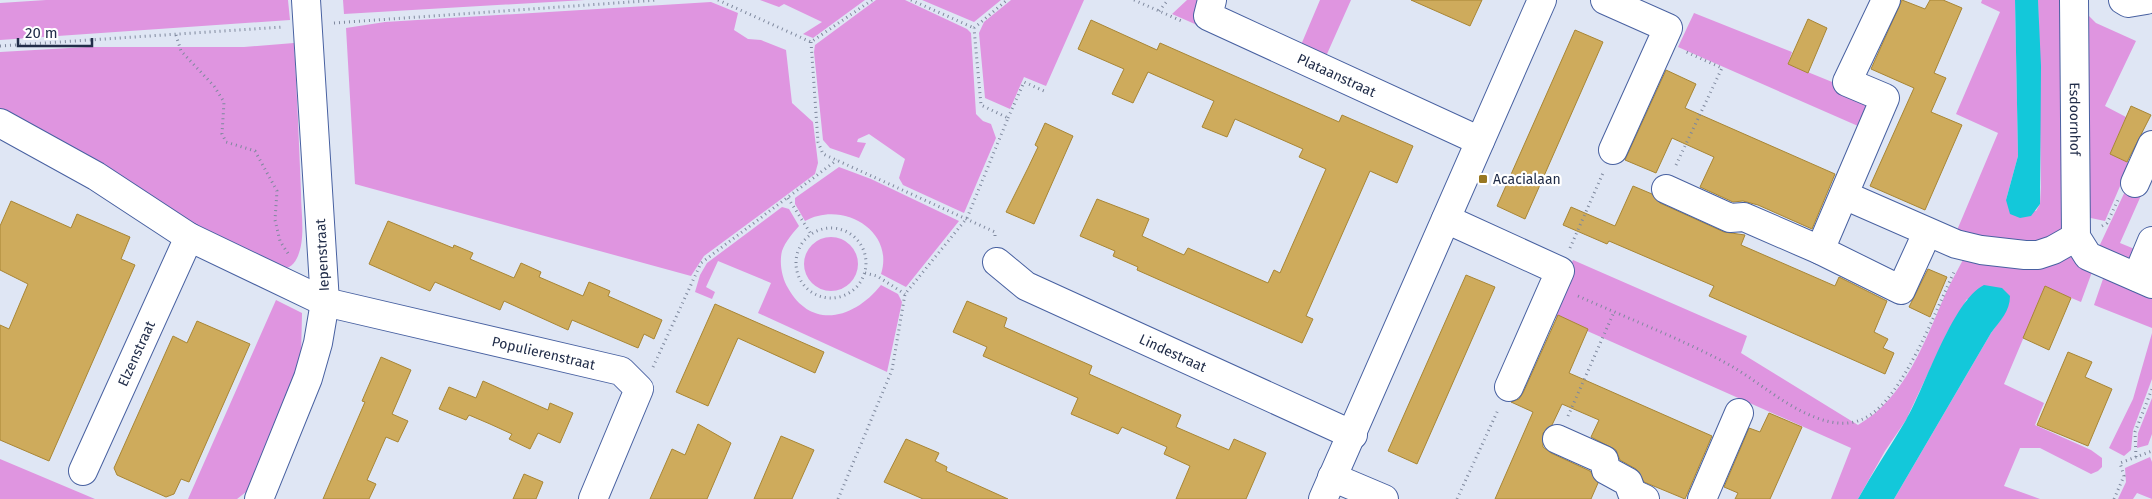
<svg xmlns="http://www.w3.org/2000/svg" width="2152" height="499" font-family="'Fira Sans',sans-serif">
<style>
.green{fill:#df95e0}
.water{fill:#13c8da}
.building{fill:#ceab5c;stroke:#a88635}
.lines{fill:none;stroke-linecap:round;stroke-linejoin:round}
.minor-casing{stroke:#4861a1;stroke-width:30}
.path{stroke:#7e889d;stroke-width:3;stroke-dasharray:1 4;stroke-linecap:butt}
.minor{stroke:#fff;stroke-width:28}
.poi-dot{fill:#987720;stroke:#fff;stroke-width:2}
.labels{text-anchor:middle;stroke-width:4.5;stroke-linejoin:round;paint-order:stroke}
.street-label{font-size:14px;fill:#212d49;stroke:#fff}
.poi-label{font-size:14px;fill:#212d49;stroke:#fff;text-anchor:start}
</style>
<rect width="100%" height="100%" fill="#dfe6f4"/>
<!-- green -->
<path class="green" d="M46,0H288L290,20L0,40V3Z
M343,0H585L344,14Z
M760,0H865L813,38L803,34L822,22L784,4L779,7Z
M876,0H905L967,29L971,33L976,114L983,121L991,124L996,138L964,213L903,185L899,178L905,159L869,134L858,139L857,142L866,143L859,158L830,148L823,140L814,52L815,45Z
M922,0H1001L974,22Z
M1011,0H1084L1046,86L1024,77L1010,109L985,98L979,33L984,22Z
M1187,0H1205L1204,28L1172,14Z
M1320,0H1351L1323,63L1298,52Z
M1982,0H2015L2018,156L2006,200L2036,211L2040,204L2041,187L2038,0H2063L2065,230L2038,248L1955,235L1998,133L1956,114L2000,12L1981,3Z
M711,2L738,13L734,30L748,39L761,40L786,50L792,103L813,122L818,163L815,174L704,256L691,276L355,184L346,28L385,22Z
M1694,13L1792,52L1788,64L1869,97L1858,126L1678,47Z
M2089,16L2096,23L2136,41L2105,106L2126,117L2110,154L2130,163L2105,221L2086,217L2087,40Z
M294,43C297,93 299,143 301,193C301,213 306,240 297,258C291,271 279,270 267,268L0,112V52L87,47H244Z
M839,167L871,179L959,221L906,287L881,274C895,230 842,200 805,221L795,204V198Z
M2128,185L2143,191L2120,243L2137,250L2127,260L2097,251Z
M782,207L789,209L799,226C793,233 785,242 782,251C779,263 782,278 788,288C812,331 855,318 881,285L898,294L902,302L887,372L758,313L771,283L718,261L706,287L715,292L712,299L695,292L700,275L707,263Z
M804 264a27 27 0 1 1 54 0a27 27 0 1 1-54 0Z
M1966,254L2069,256L2092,272L2081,302L2045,287L2004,384L2044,403L2035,425L2091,450L2102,458V467L2098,471L2091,474L2040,448H2020L2004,486L2040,499H1894L1991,333L2004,315L1967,299L1947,333L1906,420L1885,451L1858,499H1831L1851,448L1549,314L1573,260L1747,336L1741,353L1858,425C1905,398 1924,343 1945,295C1951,281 1959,268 1966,254Z
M2104,276L2152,298V328L2094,305Z
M276,300L302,313L301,358L285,402L246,492L237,499H188Z
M2152,333V379L2133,430L2131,450L2124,456L2109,448L2133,399Z
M2152,398V434L2148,445L2137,448L2138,433Z
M2150,457L2152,462V499L2137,493L2133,499H2118L2126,482L2125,468Z
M0,459L95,499H0Z"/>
<!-- water -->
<path class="water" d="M2015,0H2038L2041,66L2040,204L2031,216L2020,218L2010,214L2006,200L2018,156Z
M1984,285L2002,288L2010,296C2010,311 2000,321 1991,333L1894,499H1858C1873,472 1890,447 1906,420C1925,388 1952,301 1984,285Z"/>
<!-- building -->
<path class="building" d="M1411,0H1482L1470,26Z
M1902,0L1925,9L1930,0H1943L1962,8L1934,73L1946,78L1931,112L1962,125L1925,210L1870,186L1914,88L1871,69Z
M1808,19L1827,28L1808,73L1788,64Z
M1091,20L1157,50L1160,43L1339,122L1342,115L1413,146L1397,183L1370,171L1306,316L1313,319L1302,343L1137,270L1138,267L1113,256L1115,251L1080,236L1097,199L1149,219L1142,236L1184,255L1188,248L1268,283L1274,270L1280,273L1326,169L1299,157L1303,149L1235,119L1227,137L1202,127L1214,101L1148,72L1133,103L1112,94L1124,69L1078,49Z
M1575,30L1603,42L1525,219L1497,206Z
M1666,70L1696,84L1685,108L1835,174L1812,229L1758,205L1743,201L1733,202L1700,187L1714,157L1672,138L1656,173L1625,160Z
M2131,106L2151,115L2127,162L2110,154Z
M1045,123L1073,136L1034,224L1006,212L1028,168L1038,147L1035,145Z
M1633,186L1652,194L1660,203L1724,232L1745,235L1741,245L1835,286L1839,277L1887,301L1874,332L1888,339L1883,348L1894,353L1885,374L1709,296L1714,286L1609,241L1607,244L1563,225L1571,207L1615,226Z
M11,201L71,228L77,214L130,237L121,259L135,265L49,461L0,440V325L9,329L28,284L0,270V226Z
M388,221L453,248L454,245L473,253L470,259L514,278L521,263L541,272L539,277L583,296L589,282L610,291L608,296L662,320L654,339L644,334L638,348L572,320L568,330L504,301L500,310L435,282L430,291L369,264Z
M1928,269L1947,277L1930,317L1909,307Z
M1466,275L1495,287L1417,464L1388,451Z
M2045,286L2071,298L2049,350L2023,338Z
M967,301L1007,318L1004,327L1092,366L1089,374L1181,415L1176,427L1229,450L1234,439L1266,453L1246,499H1176L1190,466L1164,454L1167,447L1122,427L1118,434L1071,414L1078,398L983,356L987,347L953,332Z
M715,304L824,352L815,373L738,338L708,406L676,392Z
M1558,315L1588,329L1569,373L1712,436L1685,499L1644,482L1636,469L1620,460L1616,450L1591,437L1599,420L1562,404L1552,425L1543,433V447L1551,453L1590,471L1598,483L1591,499H1495L1533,412L1511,402L1519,399L1523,393Z
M197,321L250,344L189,482L181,479L174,494L166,497L117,475L114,468L173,336L187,343Z
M2068,352L2092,362L2085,377L2112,389L2088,446L2037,425Z
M381,357L411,370L392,414L408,421L398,442L386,437L367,480L376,484L369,499H323L365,402L362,401Z
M483,381L548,410L550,403L573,413L560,443L538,433L530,449L509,439L512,434L490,424L469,415L466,420L439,409L449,387L476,398Z
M1769,413L1802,427L1770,499H1735L1738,493L1724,487L1749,428L1760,432Z
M698,424L731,443L707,499H650L672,449L685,455Z
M781,436L814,450L792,499H754Z
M906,439L939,453L935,461L947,467L946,471L1008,499H923L884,482Z
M524,474L543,482L536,499H513Z"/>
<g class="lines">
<defs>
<g id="minor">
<path id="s1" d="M1212,0L1208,16L1480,141"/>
<path d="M1605,0L1668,28L1613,150"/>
<path id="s2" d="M2074,0L2076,237L2088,256L2152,284"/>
<path d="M2123,0L2128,3L2146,0"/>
<path id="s3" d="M0,123L96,176L189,237L325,302L621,371L639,389L593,499"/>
<path d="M2135,183L2152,145"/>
<path d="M1666,189L1730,218L1744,217L1820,250L1901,290L1927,233"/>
<path d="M1844,195L1956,244L1981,250L2025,255H2038L2053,250L2076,237"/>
<path d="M1446,219L1560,271L1509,387"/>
<path d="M1820,250L1885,98L1847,82L1886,0"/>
<path id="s4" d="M997,262L1026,286L1353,435"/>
<path d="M2137,277L2152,241"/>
<path d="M1557,439L1604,460L1606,470L1628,482L1632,493L1645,499"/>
<path id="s5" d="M83,471L189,237"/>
<path d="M1332,477L1384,499"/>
<path d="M259,499L308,378L318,343L325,302L306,0"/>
<path d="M1323,499L1542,0"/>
<path d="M1702,499L1739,413"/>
</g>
</defs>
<!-- minor casing -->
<use href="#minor" class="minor-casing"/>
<!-- path -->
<path class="path" d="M718,0L811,42L872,0
M911,0L974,28
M1134,0L1184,22
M1159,11L1168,0
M334,23L658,0
M974,28L1007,0
M176,35L181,51L214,86L224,102L222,134L226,142L255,151L277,191L275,220L280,241L289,255
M811,42L818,142L823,154L995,232V237
M0,46L283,27
M1008,118L1024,82L1044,91
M1676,165L1722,68L1684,51
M788,198L811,234
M2102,226L2107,223L2118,200
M796 263a35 35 0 1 1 70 0a35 35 0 1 1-70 0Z
M1570,248L1603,173
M865,273L877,276L905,294
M1578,296C1627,318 1679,338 1726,363C1757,380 1784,406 1817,418C1833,424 1849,426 1865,418C1903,399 1936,309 1955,270
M653,367L701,263L837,160
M1568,416L1614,312
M2136,457L2135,432L2152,389
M838,499L892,370L905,294L967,218L1008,118L981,105L974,28
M1457,499L1498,410
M2114,499L2124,476L2120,463L2152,451"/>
<!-- minor -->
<use href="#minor" class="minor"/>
</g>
<!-- markers -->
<rect class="poi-dot" x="1478" y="174" width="10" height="10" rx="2.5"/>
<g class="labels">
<!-- street labels -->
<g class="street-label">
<text dy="5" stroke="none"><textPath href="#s1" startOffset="158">Plataanstraat</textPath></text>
<text dy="5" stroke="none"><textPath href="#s2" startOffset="119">Esdoornhof</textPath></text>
<text transform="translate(322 255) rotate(-93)" y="5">Iepenstraat</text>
<text dy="5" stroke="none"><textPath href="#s3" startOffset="596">Populierenstraat</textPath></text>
<text dy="5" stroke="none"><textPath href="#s4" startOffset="199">Lindestraat</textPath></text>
<text dy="5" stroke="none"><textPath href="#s5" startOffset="129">Elzenstraat</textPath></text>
</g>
<!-- poi labels -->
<g class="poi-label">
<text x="1493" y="184">Acacialaan</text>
</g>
</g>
<!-- scale -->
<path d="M18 38v8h74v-8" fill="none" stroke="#212d49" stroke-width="2.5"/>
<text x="25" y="38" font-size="15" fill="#212d49" stroke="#ffffff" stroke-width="4" paint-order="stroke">20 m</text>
</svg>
